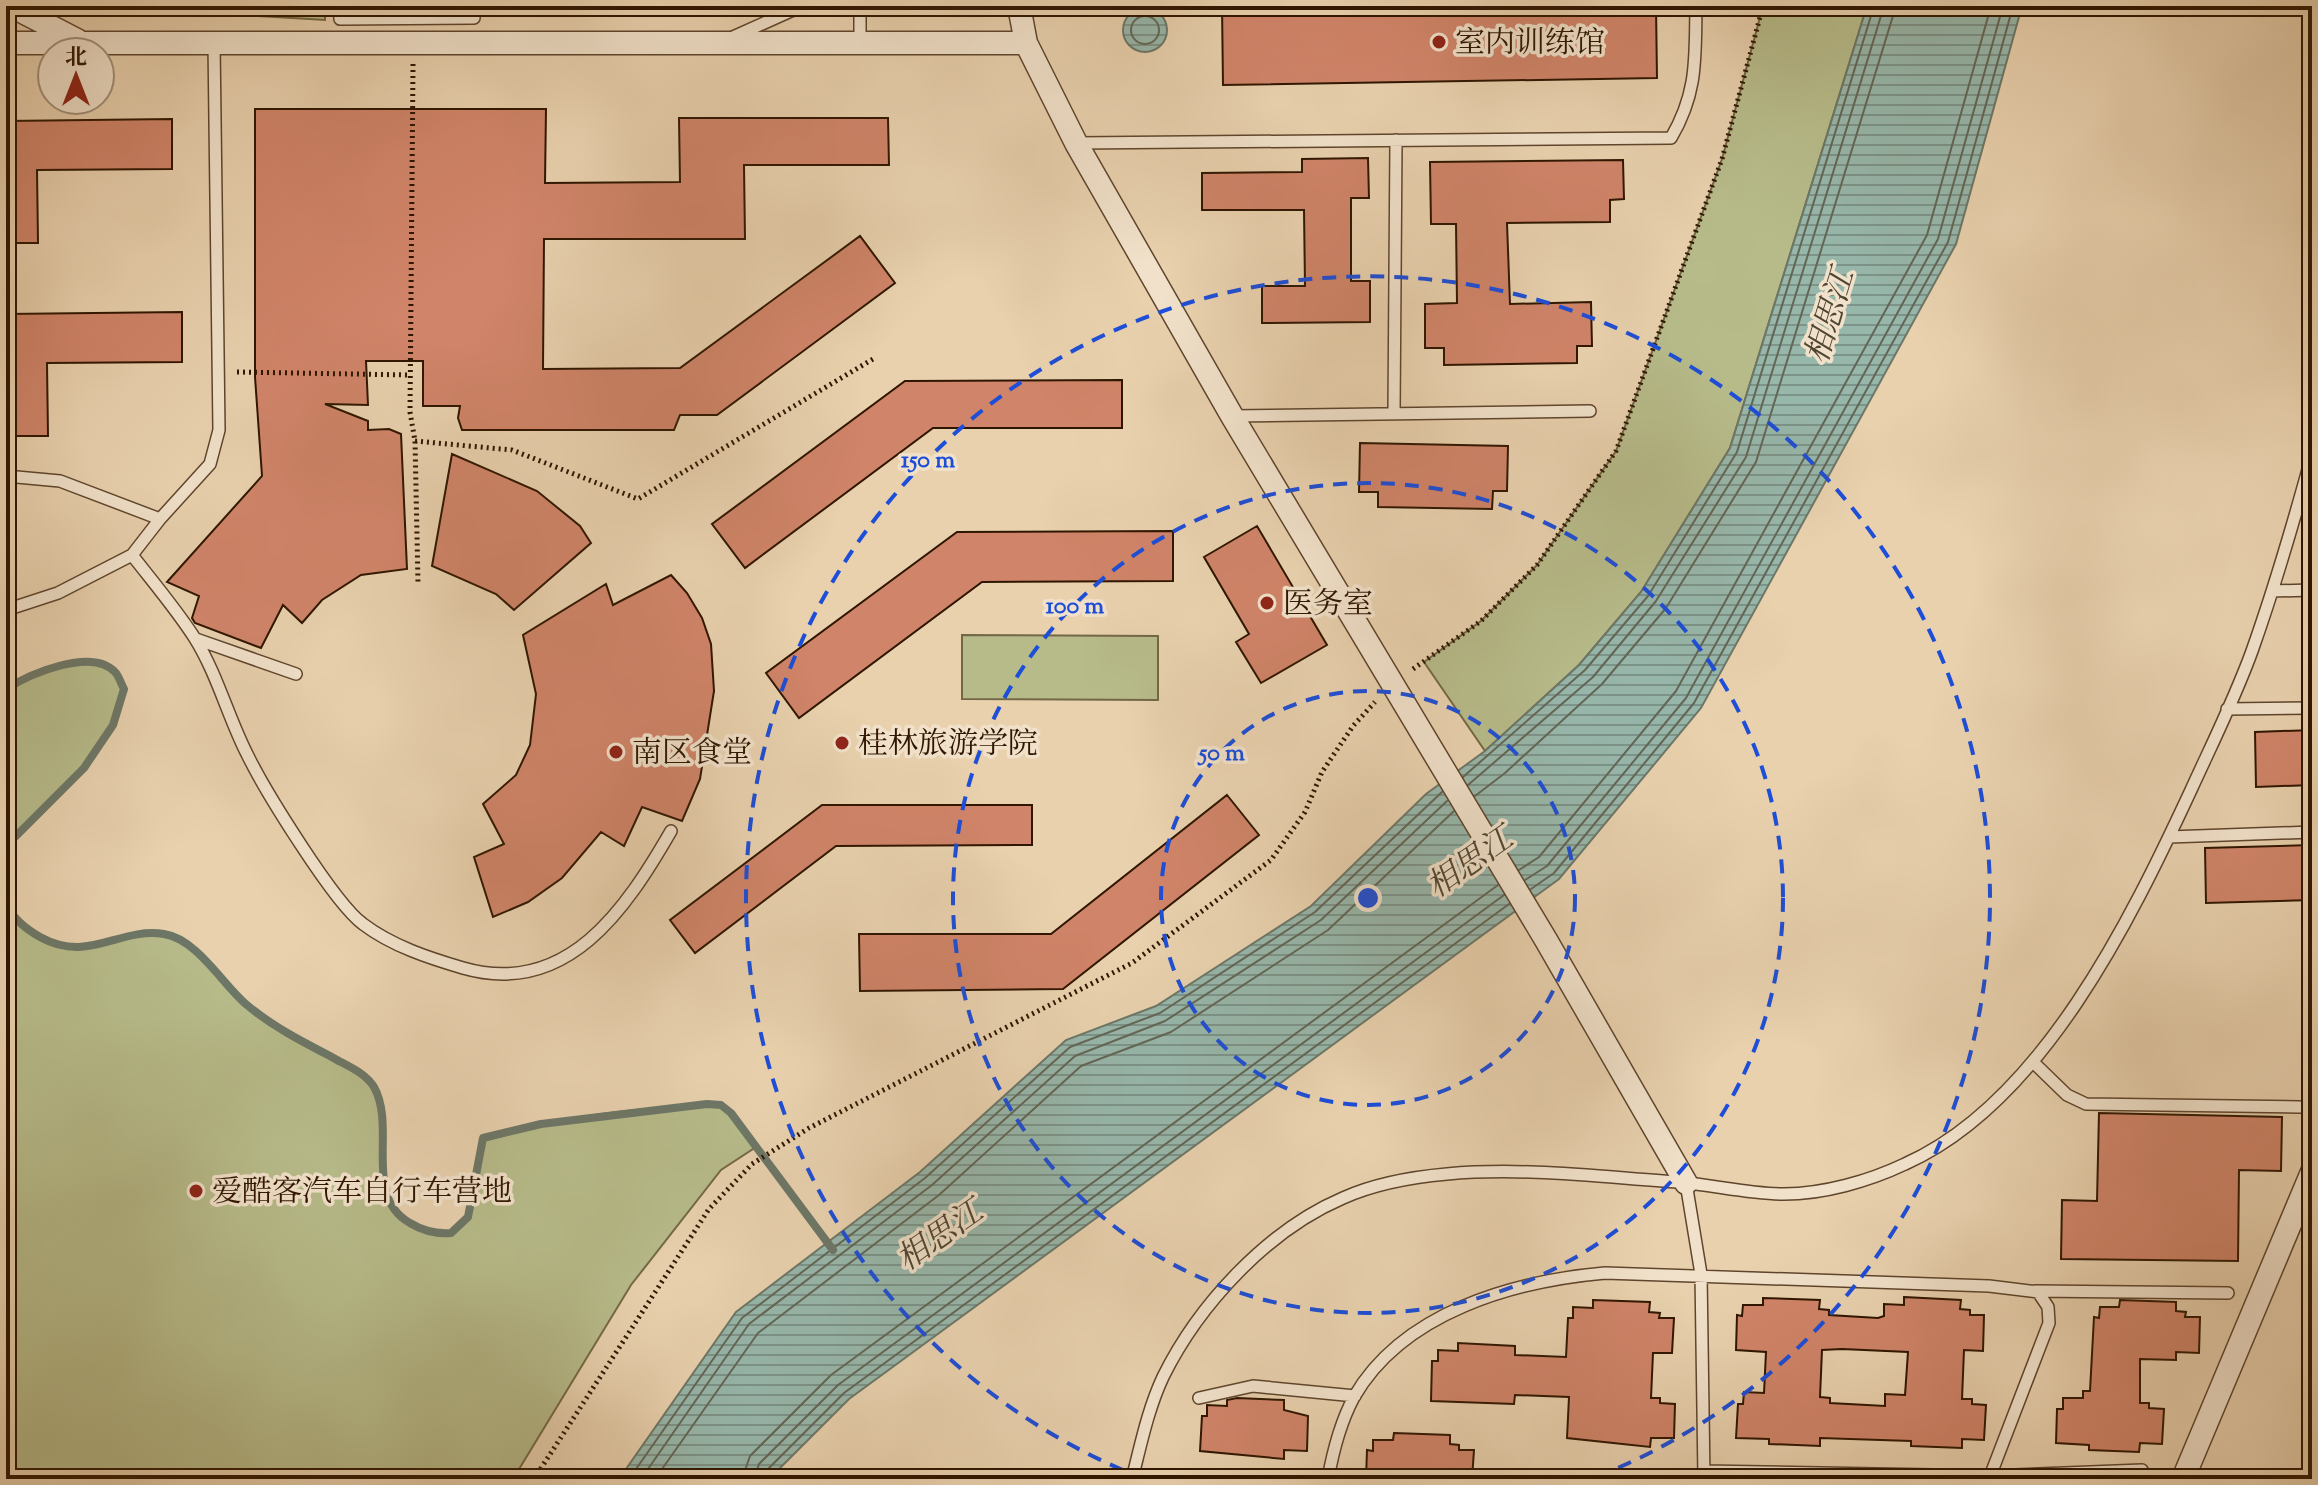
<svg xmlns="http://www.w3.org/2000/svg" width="2318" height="1485" font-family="'Sorts Mill Goudy','Noto Serif SC',serif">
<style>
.grass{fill:#b7bb8a;stroke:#736845;stroke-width:2}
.forest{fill:url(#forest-firs);stroke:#736845;stroke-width:2}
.water{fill:url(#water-rules);stroke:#6d7767;stroke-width:2}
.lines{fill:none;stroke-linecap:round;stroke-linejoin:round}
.shore{stroke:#636656;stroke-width:2}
.stream{stroke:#6d7767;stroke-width:8}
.building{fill:#d08469;stroke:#2f1600;stroke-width:2;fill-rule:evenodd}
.lane-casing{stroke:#5e452c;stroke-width:14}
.street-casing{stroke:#5e452c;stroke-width:25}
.path{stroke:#2f1600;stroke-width:5;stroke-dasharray:2 4;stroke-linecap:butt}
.lane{stroke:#f1e1ca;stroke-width:11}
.street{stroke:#f1e1ca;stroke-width:22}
.ring{fill:none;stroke:#1d4ed8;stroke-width:4;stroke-dasharray:14 10}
.poi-dot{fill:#8f2418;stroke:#f1e1ca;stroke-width:3}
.labels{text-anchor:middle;stroke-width:7;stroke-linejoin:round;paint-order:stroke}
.poi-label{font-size:30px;fill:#2f1600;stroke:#f1e1ca;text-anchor:start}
.water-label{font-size:32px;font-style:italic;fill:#4e4633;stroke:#f1e1ca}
.centre{fill:#1d4ed8;stroke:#f1e1ca;stroke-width:4}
.ring-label{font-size:24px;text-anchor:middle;font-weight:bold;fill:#1d4ed8;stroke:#f1e1ca;stroke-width:7;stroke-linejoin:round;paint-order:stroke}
</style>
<defs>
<pattern id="forest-firs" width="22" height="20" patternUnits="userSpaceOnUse" patternTransform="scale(2)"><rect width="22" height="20" fill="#b7bb8a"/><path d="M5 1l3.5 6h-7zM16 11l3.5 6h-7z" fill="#9ea075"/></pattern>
<pattern id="water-rules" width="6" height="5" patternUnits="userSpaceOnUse" patternTransform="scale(2)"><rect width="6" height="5" fill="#97b7ab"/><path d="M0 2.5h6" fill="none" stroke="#7c9489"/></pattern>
</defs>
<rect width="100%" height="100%" fill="#e9d1ae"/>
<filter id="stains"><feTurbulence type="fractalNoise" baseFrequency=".0025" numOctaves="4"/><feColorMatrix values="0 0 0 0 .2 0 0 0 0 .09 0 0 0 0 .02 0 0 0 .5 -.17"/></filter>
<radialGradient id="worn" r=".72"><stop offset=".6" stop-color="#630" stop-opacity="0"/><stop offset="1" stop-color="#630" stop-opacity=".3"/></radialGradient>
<!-- grass -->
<path class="grass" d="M1763,6H1867L1730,448L1641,592L1579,665L1485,751L1424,662L1481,621L1537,565L1616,451L1722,159Z
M962,635L1158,636V700L962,699Z
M97,662L115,672L124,689L113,725L84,768L6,846V689C35,671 63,663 97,662Z
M6,904C13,919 26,929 40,937C89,964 118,927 164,934C197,939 223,985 247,1005C272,1026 301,1041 330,1056C345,1065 365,1072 374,1087C397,1128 362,1196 410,1223C423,1231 436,1234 451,1233L468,1217L480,1142C500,1121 670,1106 707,1104C732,1106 742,1128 756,1147L721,1170L631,1285L513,1479H6Z"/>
<!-- forest -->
<path class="forest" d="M112,6H325V20L120,8Z
M486,6H700L670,15H486Z"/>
<!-- water -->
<path class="water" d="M1867,6H2022L1956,244L1701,708L1559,879L849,1399L769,1479H619L736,1312L920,1172L1066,1040L1156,1006L1311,906L1426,794L1485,751L1579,665L1641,592L1730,448Z
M1123 30a22 22 0 1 1 44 0a22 22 0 1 1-44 0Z"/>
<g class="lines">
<!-- shore -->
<path class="shore" d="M1131 30a14 14 0 1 1 28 0a14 14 0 1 1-28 0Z
M1463,777L1585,670L1648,596L1737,452L1874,6
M1468,785L1593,677L1656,601L1746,457L1884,6
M1475,796L1505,773L1602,684L1666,608L1756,462L1896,6
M1519,870L1539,857L1676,691L1927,235L1991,6
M1525,880L1547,866L1686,698L1938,239L2003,6
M1531,889L1554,873L1694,703L1948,242L2013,6
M629,1479L742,1318L925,1178L1070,1047L1160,1013L1315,912L1442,792
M641,1479L749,1324L932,1185L1075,1056L1165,1021L1321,920L1447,801
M655,1479L758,1333L939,1195L1081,1066L1171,1032L1328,930L1454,811
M742,1479L750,1456L831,1375L1498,885
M754,1479L759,1464L838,1385L1504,895
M764,1479L767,1470L844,1393L1509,904"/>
<!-- stream -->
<path class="stream" d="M6,689C30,674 91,647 115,672C119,676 121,684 124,689L113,725L84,768L6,846
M6,904C13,919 26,929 40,937C89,964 118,927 164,934C197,939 223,985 247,1005C272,1026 301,1041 330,1056C345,1065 365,1072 374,1087C397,1128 362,1196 410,1223C423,1231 436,1234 451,1233L468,1217L483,1138L541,1124L707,1104L721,1105L731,1113L833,1250"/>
</g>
<!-- building -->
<path class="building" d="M1222,6H1656L1657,78L1223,85Z
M255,109H546L545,183L680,182L679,118H888L889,165H744L745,239H544L543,369L680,368L860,236L895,283L717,415H680L674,430H462L458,418L460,406H423V361H366L368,405L325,404L368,421V430L389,429L401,434L407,569L361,575L322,600L302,623L283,605L261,648L195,623L192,618L199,596L167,582L262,476L255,377Z
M172,119V169L37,170L38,243H6V121Z
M1368,158L1369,198H1351V281H1370V322L1262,323V286H1305L1304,210H1202V173L1302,172V159Z
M1623,160L1624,199L1610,200V222L1507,223L1510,304L1591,302L1592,346H1577V363L1444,365V348H1425V304L1457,303L1456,224H1431L1430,162Z
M182,312V362L47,363L48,436H6V314Z
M1122,380V428H933L745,568L712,524L905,381Z
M1360,443L1508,446L1507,491H1493L1492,509L1378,507V492H1359Z
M452,454L537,491L580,526L591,543L514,610L496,594L432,566Z
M1257,526L1327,645L1261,683L1236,642L1249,634L1204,557Z
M1173,531V581L982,582L799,718L766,673L957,532Z
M671,575L687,593L702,618L711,644L714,691L700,779L682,821L642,807L624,846L601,832L562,878L528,902L493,917L474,857L504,844L483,804L516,775L530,745L536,694L523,635L606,584L613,605Z
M2312,730V785L2256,787L2255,732Z
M1227,795L1259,835L1063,989L860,991L859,934H1051Z
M822,805H1032V845L836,846L695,953L670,920Z
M2312,845V900L2206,903L2205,848Z
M2099,1113L2282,1117L2281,1171L2239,1170L2238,1261L2061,1259L2062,1200L2097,1201Z
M1904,1297L1961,1300L1960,1309L1970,1310V1315H1984L1983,1351L1964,1350L1962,1399H1972V1404L1986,1405L1984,1440L1962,1439V1448L1911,1446V1441L1820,1438V1446L1769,1444V1439L1736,1438L1738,1404H1743L1744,1392L1764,1393L1766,1352L1736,1350L1737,1315L1742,1316L1743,1305H1763V1298L1820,1300L1819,1309L1829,1310V1315L1878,1318L1884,1316V1304L1904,1305ZM1842,1349L1908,1352L1905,1395L1885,1394V1406L1830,1403V1398L1820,1397L1822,1350Z
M1593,1300L1650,1302L1649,1312L1660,1313L1659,1318H1674L1672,1353H1653L1651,1398H1660V1403L1675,1404L1674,1438H1651L1650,1447L1567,1438L1569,1397L1515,1395L1514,1404L1431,1401L1432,1361H1438V1350L1458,1351V1343L1515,1346V1355L1566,1357L1568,1318H1573V1307L1593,1308Z
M2120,1300L2176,1302V1311L2186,1312L2185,1317H2200L2199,1353L2176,1352V1360L2140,1359V1403H2149V1408L2164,1409L2162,1444L2140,1443L2139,1452L2089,1450V1445L2056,1443L2057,1409H2063V1398H2083V1391H2090L2094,1317L2099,1318L2100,1307H2119Z
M1237,1398L1284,1400V1410L1308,1416L1307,1451L1284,1450V1459L1200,1451L1202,1416H1207V1405L1227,1406V1400Z
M1394,1433L1450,1435V1444L1459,1445V1450H1474L1472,1479H1366L1367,1450L1373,1451V1440H1393Z"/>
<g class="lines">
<defs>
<path id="lane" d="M339,6L340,19L474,18V6
M860,6V43
M733,37L802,6
M1077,143L1671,138C1698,92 1695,58 1696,6
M1394,413L1396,140
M1233,416L1590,411
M6,476L60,481L160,519L210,464L219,430L214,43
M132,555C153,582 176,609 194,637C217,673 228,717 247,754C264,789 334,903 363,924C392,946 429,958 463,968C567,998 626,909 671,831
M2272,591L2312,590
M6,610L58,593L132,555L160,519
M196,639L296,674
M2227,709L2312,708
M2169,837L2312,832
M2033,1062L2067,1095L2086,1104L2300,1107
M1686,1183L1701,1274L1704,1479
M2035,1291L2228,1293
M1199,1398L1253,1386L1355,1396
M1704,1471L1990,1476L2142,1470
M1132,1479C1141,1444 1148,1409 1163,1377C1199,1304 1268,1230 1343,1198C1374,1184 1413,1177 1447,1174C1523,1167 1602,1177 1678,1182C1714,1185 1749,1194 1784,1194C1824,1194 1869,1181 1905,1164C2042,1103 2131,919 2191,790C2212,744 2235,698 2252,651C2275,586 2294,521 2312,455
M1328,1479C1333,1451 1340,1423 1354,1397C1403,1312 1514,1281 1605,1273L1989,1286L2038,1292L2048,1307L2049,1323L1989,1479"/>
<path id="street" d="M11,6L77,40
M1019,6L1026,43L1076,143L1232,416L1546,940L1686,1183
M6,43H1026
M2183,1479L2312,1172"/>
</defs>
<!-- lane casing -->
<use href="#lane" class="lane-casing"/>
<!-- street casing -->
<use href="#street" class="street-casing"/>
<!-- path -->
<path class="path" d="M413,64L410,412L415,441L418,583
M237,372L410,375
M415,441L512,450L638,499L873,359
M1413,669L1481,621L1537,565L1616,451L1722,159L1763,6
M534,1479L709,1209L752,1164L809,1128L1132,963L1271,860L1305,812L1322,772L1353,726L1375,702"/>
<!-- lane -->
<use href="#lane" class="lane"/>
<!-- street -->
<use href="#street" class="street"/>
</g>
<!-- distance rings -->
<g class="ring">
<circle cx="1368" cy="898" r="207"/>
<circle cx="1368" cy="898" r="415"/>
<path d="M1145 1479A622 622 0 1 1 1591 1479"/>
</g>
<!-- markers -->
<g class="poi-dot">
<circle cx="1439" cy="42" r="8"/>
<circle cx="1267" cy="603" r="8"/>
<circle cx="842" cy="743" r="8"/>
<circle cx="616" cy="752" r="8"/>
<circle cx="196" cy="1191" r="8"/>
</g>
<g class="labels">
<!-- poi labels -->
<g class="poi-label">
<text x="1455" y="52">室内训练馆</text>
<text x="1283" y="613">医务室</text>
<text x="858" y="753">桂林旅游学院</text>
<text x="632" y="762">南区食堂</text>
<text x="212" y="1201">爱酷客汽车自行车营地</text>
</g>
<!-- water labels -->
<g class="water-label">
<text transform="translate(1829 316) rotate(-73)" y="11">相思江</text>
<text transform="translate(1469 862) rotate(-35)" y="11">相思江</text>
<text transform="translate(939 1235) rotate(-35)" y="11">相思江</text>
</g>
</g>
<circle cx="1368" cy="898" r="12" class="centre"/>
<g class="ring-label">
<text x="928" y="467">150 m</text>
<text x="1075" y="613">100 m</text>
<text x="1222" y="760">50 m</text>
</g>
<!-- margin -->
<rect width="2318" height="1485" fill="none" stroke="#e9d1ae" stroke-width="32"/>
<rect x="8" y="8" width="2302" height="1469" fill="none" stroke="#2f1600" stroke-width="4"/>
<rect x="16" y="16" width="2286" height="1453" fill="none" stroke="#2f1600" stroke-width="2"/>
<!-- north arrow -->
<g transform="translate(76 76)"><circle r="38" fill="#f1e1ca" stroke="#a39079" stroke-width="2"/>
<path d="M0-6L14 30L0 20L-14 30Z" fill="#8f2418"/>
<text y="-12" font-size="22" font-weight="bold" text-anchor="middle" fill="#2f1600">北</text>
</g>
<rect width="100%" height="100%" filter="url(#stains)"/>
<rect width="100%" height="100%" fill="url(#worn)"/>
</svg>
